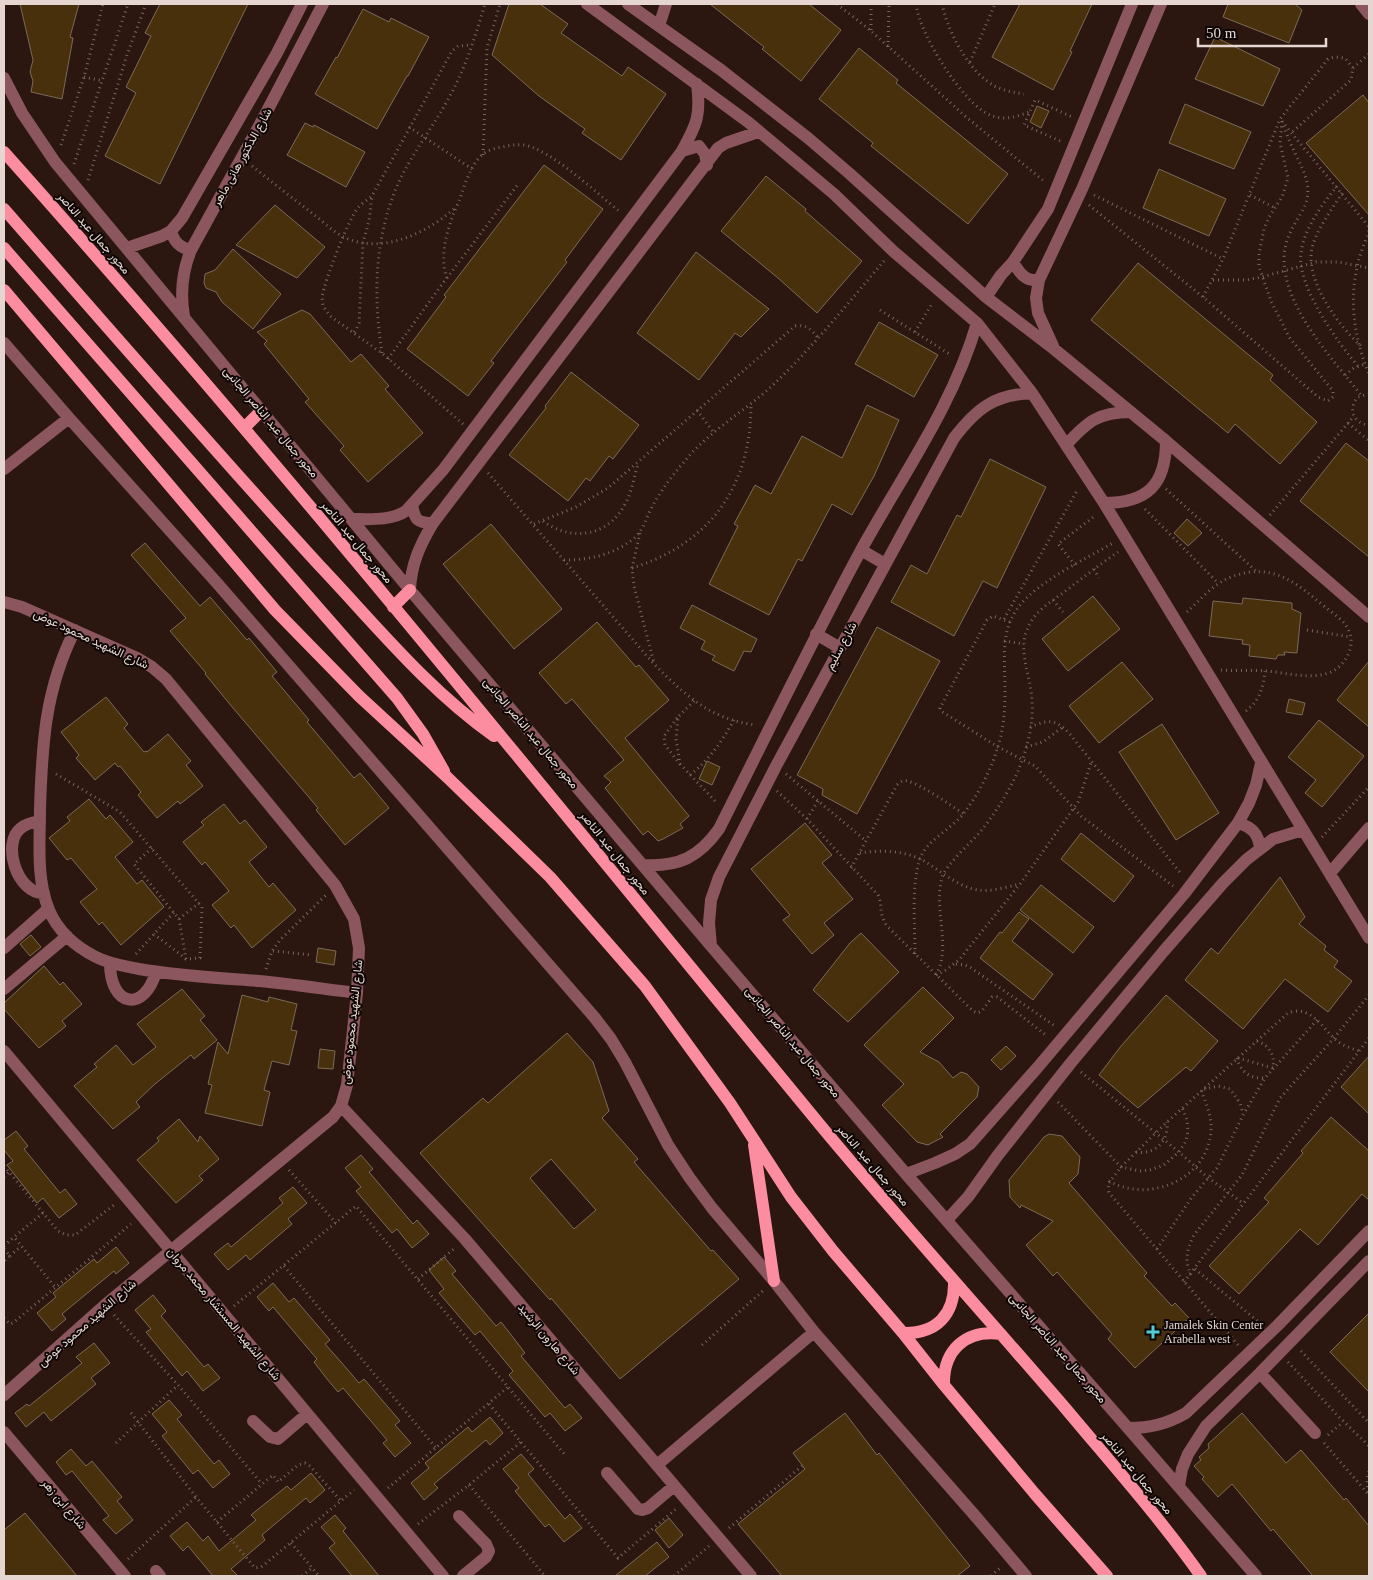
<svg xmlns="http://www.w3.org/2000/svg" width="1373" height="1580" font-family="'Times New Roman',Vazirmatn,serif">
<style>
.building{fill:#48300d;stroke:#7a6a57;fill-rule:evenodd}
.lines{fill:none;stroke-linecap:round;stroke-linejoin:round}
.path{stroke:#77655f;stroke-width:3;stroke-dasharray:1 4;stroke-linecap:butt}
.minor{stroke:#8b565e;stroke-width:12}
.major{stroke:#fc8da0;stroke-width:12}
.poi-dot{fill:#51ccd2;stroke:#0d0604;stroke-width:2}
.labels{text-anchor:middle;stroke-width:4;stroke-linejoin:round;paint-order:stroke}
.street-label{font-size:12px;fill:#e5d6d1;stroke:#0d0604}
.poi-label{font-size:12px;fill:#e5d6d1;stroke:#0d0604;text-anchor:start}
</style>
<rect width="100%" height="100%" fill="#2b1710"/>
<!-- building -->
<path class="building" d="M20,4H79L70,37L73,38L62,99L31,92L33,81L30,72L33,60Z
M160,4H248L160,184L105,156L136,93L126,87L151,36L145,33Z
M509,4H540L568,24L561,33L622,76L628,67L666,94L621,160L582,133L585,129L539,96L492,55Z
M710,4H809L841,30L801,81L762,49L764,47Z
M1020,4H1092L1070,51L1072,52L1053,90L992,57Z
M1228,4H1295L1302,10L1289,43L1223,17Z
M363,9L389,22L391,18L429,37L408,76H407L377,129L315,94L336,57L337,58Z
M1215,37L1280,69L1263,106L1195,79Z
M859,48L898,80L896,83L1008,174L968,224L871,146L873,143L819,99Z
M1363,95L1369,103V215L1306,143Z
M1185,104L1251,132L1234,169L1169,143Z
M1037,106L1049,111L1041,128L1030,122Z
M305,123L313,127L314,125L365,152L346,187L287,155Z
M544,165L603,209L565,260L567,262L491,361L494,363L468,396L407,349L446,297L444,295Z
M1159,169L1226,199L1209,236L1143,208Z
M766,176L806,209L805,211L862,261L817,313L778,278L721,231Z
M275,205L325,247L297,278L236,245Z
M233,249L281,294L253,329L222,302L216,292L206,288L204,283L205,274L215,270Z
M696,252L769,309L741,337L735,333L699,380L637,333Z
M1138,263L1273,375L1270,380L1317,422L1280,464L1235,424L1228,433L1091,320Z
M302,310L310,314L351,362L361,354L389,386L385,389L423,433L368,482L340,450L344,446L305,402L309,399L264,344L267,341L257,332Z
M879,322L938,355L914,397L855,364Z
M571,372L639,425L613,459L609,456L590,481L586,478L568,501L509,455L546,408L545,406Z
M867,405L899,420L874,476L852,515L832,504L802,561L798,559L769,615L709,584L738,526L734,524L755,485L771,494L802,436L842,458Z
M1346,443L1369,461V557L1300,501Z
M990,459L1046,487L997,588L983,581L954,636L891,602L911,565L927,574L957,515L961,517Z
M1187,519L1202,533L1188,546L1174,533Z
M491,524L562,609L514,649L443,564Z
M145,543L200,606L210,597L247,640L249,638L277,672L272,676L309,720L307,722L354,778L360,773L389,808L345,845L316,810L318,808L233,708L205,674L206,673L170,631L186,618L131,555Z
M1093,596L1120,629L1068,671L1042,639Z
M1243,598L1292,603V609L1301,613L1297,653L1284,652L1285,655H1278L1276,659L1249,656L1250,645L1242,644L1243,640L1209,636L1213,601L1242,604Z
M692,605L757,639L751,652L744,651L734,671L712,660L715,656L701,649L705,641L680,628Z
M597,622L636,667L639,665L669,700L625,738L689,816L680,824L683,828L663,839L658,841L648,831L643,835L605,788L611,782L604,776L624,760L572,699L566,704L539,673Z
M877,627L940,661L857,814L822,795L823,789L797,775Z
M1369,661V727L1337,700Z
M1122,662L1153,699L1099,743L1069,706Z
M106,697L128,724L124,728L144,752L146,751L147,752L168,734L191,761L186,765L203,786L180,804L178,801L157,818L138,795L141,792L120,766L118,767L115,763L95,780L76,758L79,755L61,732Z
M1289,699L1305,703L1302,715L1286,712Z
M1319,720L1364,756L1322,807L1305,793L1316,780L1288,757Z
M1162,724L1219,813L1176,840L1119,752Z
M707,761L720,767L712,785L699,779Z
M89,799L106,819L110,815L133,842L115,857L137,884L142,880L164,907L121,945L102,922L99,925L80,902L97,889L71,858L67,860L49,838L70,821L67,817Z
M224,804L240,824L245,820L267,847L249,862L269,887L273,883L296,910L252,948L234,925L231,928L212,905L229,891L205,862L202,865L183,842L204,825L201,822Z
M805,823L832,855L822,863L853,899L824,923L834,935L812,954L783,920L790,915L751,869Z
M1081,833L1134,876L1114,902L1061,859Z
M1280,877L1305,917L1299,924L1326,946L1324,950L1338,961L1334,967L1352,981L1328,1012L1285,979L1243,1029L1185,980L1211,948L1218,954Z
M1041,885L1094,927L1073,953L1020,910Z
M1019,912L1029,919L1012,941L1053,974L1033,1000L980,958L1000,932L1002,933Z
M861,933L899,972L848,1022L813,990L850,943Z
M31,935L41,947L30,956L20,944Z
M318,948L336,951L334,965L316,962Z
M44,966L60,985L63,982L82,1004L62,1021L66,1026L39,1048L4,1009V1003Z
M923,987L954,1018L920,1052L939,1062L953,1078L961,1072L967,1074L979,1087L977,1097L940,1134L943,1137L928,1145L917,1142L882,1105L904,1084L864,1045Z
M182,989L205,1016L200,1020L217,1040L194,1059L191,1055L155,1084L136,1102L140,1107L113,1129L74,1086L97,1067L94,1064L116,1045L133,1065L156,1047L137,1024Z
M242,995L268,1002L269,997L297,1004L291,1030L297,1031L289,1065L272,1061L264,1090L270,1092L262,1126L205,1113L212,1085L208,1084L218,1042L228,1054Z
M1166,995L1218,1041L1191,1071L1186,1067L1138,1108L1099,1075L1121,1046Z
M567,1033L593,1062L609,1111L602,1118L638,1159L634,1162L711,1251L713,1250L739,1279L620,1379L551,1298L550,1300L420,1153L483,1098L488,1103ZM551,1159L596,1210L574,1229L530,1178Z
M1006,1046L1016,1056L1001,1070L991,1060Z
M320,1049L335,1051L333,1069L318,1068Z
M1369,1056V1114L1341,1087Z
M1331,1117L1369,1151V1200L1362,1194L1318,1245L1300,1229L1239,1294L1209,1266L1269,1202L1264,1198L1303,1153L1301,1151Z
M179,1119L198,1142L200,1136L219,1159L199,1176L203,1180L176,1203L137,1160L159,1141L157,1138Z
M16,1131L28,1146L24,1149L60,1193L65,1189L77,1204L59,1218L43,1198L37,1203L7,1165L13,1161L4,1150V1140Z
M1049,1134L1062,1136L1080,1157L1078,1174L1069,1183L1147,1273L1144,1276L1172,1306L1175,1303L1189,1318L1135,1368L1108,1339L1112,1334L1057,1272L1053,1276L1026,1245L1053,1221L1021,1205L1020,1208L1010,1197L1009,1180L1044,1137Z
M361,1155L373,1169L369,1172L413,1224L417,1220L429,1234L412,1248L397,1229L392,1233L356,1191L361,1187L345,1168Z
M293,1187L307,1203L288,1219L292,1224L250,1260L246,1255L228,1270L214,1254L228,1243L231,1247L283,1203L279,1198Z
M116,1247L129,1263L116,1274L114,1271L62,1314L66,1319L52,1331L37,1313L56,1297L53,1293L94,1259L97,1263Z
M444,1257L456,1271L452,1274L496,1326L501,1322L512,1336L525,1353L521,1356L565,1408L570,1404L582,1418L565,1431L550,1413L545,1417L509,1375L513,1371L480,1331L475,1335L439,1293L444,1289L429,1270Z
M273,1283L289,1302L294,1298L330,1340L325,1344L341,1362L359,1383L364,1379L400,1421L395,1425L411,1443L395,1457L383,1443L387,1440L343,1388L338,1392L327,1379L314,1362L317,1359L273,1307L269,1311L257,1297Z
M153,1295L166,1311L161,1316L204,1367L208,1364L220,1378L203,1391L187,1371L182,1376L146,1332L151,1329L135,1310Z
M1369,1313V1392L1330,1352Z
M94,1343L110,1363L91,1378L96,1384L51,1421L44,1412L26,1427L15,1413L27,1404L29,1406L82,1363L76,1357Z
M169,1400L182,1415L177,1419L214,1464L219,1460L230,1474L213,1488L198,1470L193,1474L162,1436L167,1432L152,1414Z
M845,1413L877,1455L879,1453L970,1566L957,1576H782L738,1524L805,1469L793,1453Z
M1242,1413L1286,1463L1301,1450L1344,1500L1346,1498L1369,1526V1576H1313L1273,1529L1271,1531L1232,1484L1218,1497L1202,1479L1204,1477L1194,1466L1201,1460L1199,1457L1209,1448L1208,1444Z
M490,1417L503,1433L490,1445L486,1440L434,1484L438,1488L424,1500L411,1483L429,1468L425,1463L468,1427L472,1432Z
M71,1449L86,1466L92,1461L122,1497L117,1501L133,1520L116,1534L103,1520L109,1516L72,1471L66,1475L56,1462Z
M521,1454L534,1469L528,1474L565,1519L570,1514L582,1528L564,1542L549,1524L545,1527L515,1491L519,1488L503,1469Z
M311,1473L325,1490L310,1503L306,1498L262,1535L265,1540L231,1569L238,1576H213L188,1546L183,1551L170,1536L187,1522L203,1541L208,1536L219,1551L256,1520L251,1515L287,1486L291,1490Z
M25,1513L77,1576H4V1530Z
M335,1515L346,1528L343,1531L379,1576H352L329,1548L335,1543L321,1527Z
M669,1518L683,1535L669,1548L655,1530Z
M657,1542L669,1557L645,1576H615Z"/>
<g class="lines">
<!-- path -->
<path class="path" d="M837,4L871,31L965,116L1045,182
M871,4V31
M916,4C919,33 962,103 990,115C1004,121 1017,117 1031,111
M942,4C947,29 966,66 987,81C998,90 1011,92 1024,94
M888,47L889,4
M970,62L995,4
M1353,68L1369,54
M84,77L103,81
M1282,121C1286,132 1290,143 1295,153C1305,174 1315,191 1301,213C1292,228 1284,241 1284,259C1284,308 1332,358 1361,395
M1285,125L1369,227
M409,127L472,169
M1060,141L1024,125L1035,100L1072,117
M61,145L84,77L103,4
M483,155L487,48L500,4
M74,164L128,4
M252,166C272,182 292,198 312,213C321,220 330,229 340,235C378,257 427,234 456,207
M88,180L127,55L146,4
M1337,186C1322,205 1304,228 1301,253C1296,285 1338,343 1358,366
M1342,193C1332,210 1317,228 1312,248C1305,281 1338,325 1361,346
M1094,195L1223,259
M1250,195L1275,208
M1089,205L1203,297L1318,397L1328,401L1333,397V391L1289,337L1271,301L1259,267V254L1264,229L1269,217L1282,197L1288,178L1280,143L1282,121
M1369,231C1365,243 1359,255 1357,268C1349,302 1355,342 1369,374
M447,278C438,255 449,223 459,201C465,185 470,165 483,154C487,151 492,149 497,148C506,146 515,144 524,145C550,149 598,194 620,212
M1213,280H1246L1262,277L1316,262H1338L1369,268
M1203,297L1223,259L1280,119L1328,59L1334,57L1345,58L1353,68L1351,80L1291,133
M880,310L951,355
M354,332L357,328L359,323L363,242L369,221L372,196
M915,332L933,302
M382,353C374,301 374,249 392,199C404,164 428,135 446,103C464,72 475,38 485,4
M388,359L440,287L519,183
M1345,375L1354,368L1365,364
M1369,394L1358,397C1347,409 1354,424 1369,425
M697,410L714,433
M1348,423L1369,441
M463,424L383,354L330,316L323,306L322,297C325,280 347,223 357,209C361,204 367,200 372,196L452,51L458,46L472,45
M488,473L654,664C685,695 710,719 755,725
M1166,489L1256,571
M1145,509L1218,583
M1270,515L1354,416
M543,521C571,542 608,537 625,504C632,492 634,477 638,464
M534,524L576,507L608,488L795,326C806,324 812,330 818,338
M640,533L632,568L634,586L654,663
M564,560C589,560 612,555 632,540C644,531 646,517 653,505C663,487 676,471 689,456C713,429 746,410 773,385C813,347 848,303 884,261
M1075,565L1058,544L1096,515
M632,568C710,544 751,486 751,405
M1094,569L1099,578
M1053,600L1063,612
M1187,612C1201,599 1215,582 1234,576C1273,562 1298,584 1325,607C1334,614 1345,621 1349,631C1356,646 1345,666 1331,672C1312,680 1287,673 1267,671C1252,670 1237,671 1221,670
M1004,619L1078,489
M1010,622L993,616L987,620L940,708L941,711L998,747L1035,766L1081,816L1173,886
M1307,630L1351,637
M1004,641L1024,644
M694,701L678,717L676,739L680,764L716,802
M1246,711C1260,700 1263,688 1265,671
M677,718L664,736L665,745L680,764
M1030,727C1048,720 1054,718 1069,733L1182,875
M1026,747L1043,742L1063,727
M56,774L120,812L202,907L200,958L186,959L154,934
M786,774L866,841
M690,775C710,759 722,741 734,720
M777,791L807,819L878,895C883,906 878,912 887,926L973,1011L977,1013L982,1011L992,997H997L1047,1036
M807,819L818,801
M1322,837L1369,787
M152,848L134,864L179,919L186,959
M860,853C880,850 905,850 924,861C941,871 958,887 978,890C991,892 1007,887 1020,884
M851,868L897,785C900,782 903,780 907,781C921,784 950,805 964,814
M179,919L199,903
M273,951L312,955
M136,954L174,912
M915,954C915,925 911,886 920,859C927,839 951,830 964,813C978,795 992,768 998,746C1004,728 1005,709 1005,690C1005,662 1000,633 1017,609C1036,582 1084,560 1113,543
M956,964L965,965L971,968L1055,1026
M266,969L272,951L280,940L326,895
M936,975C952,946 933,910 942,878C945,865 970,844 980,832C995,814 1008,793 1018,771C1027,750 1034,723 1032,701C1031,672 1014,648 1032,620C1040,608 1052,601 1063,593C1081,579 1099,565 1118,552
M936,975L946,970L959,960L1020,884L1078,802L1092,760
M1237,1058C1241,1073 1251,1079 1265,1078
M1238,1058L1273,1068C1275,1055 1270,1046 1257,1041
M1081,1072L1179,1152L1206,1176L1244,1204
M1058,1102L1121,1167L1140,1171L1150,1170L1164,1165L1179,1152L1186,1141L1188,1131L1187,1120L1182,1107
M1136,1152C1155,1155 1169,1141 1167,1122
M4,1166L58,1231L66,1235H75L114,1205
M289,1170L336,1223
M4,1177L9,1172
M1109,1181C1149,1204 1208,1179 1211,1131C1212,1117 1206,1103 1201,1090L1218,1086L1230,1089L1240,1103L1243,1114
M43,1213L14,1237L55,1287
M4,1246L14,1237
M4,1249L10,1256L4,1261
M1157,1249L1192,1197L1217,1168L1243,1115L1265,1078L1317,1020
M10,1256L21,1246
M284,1266L436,1448
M1195,1269L1260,1323
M1191,1275C1184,1260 1187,1249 1194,1235L1242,1175L1280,1098L1334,1038L1369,995
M418,1279L455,1248
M1184,1282L1369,1038
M234,1306L356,1206L565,1455
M114,1315L178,1385L262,1484
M4,1318L10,1324L13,1323L131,1224
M702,1345L765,1289
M1238,1345L1111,1195L1109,1192L1108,1184L1121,1167L1167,1122L1288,1013C1311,1004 1323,1029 1337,1041C1344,1046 1352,1049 1360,1051
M1301,1351L1369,1423
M1288,1362L1337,1415L1369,1446
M489,1404L618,1558L676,1509
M131,1413L196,1497L255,1568L261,1567L265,1564L354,1490
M1328,1435L1343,1422
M116,1443L178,1385
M1324,1443L1369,1495
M469,1485L545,1576
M388,1488L508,1387
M1368,1492L1367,1480L1369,1471
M217,1522L273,1475L278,1482L298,1465L305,1463L310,1466L341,1501
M418,1524L469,1485L521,1442
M729,1528L802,1466
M291,1543L319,1576
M128,1559L196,1497
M302,1576L312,1568
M674,1576L709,1546
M991,1576L1001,1567"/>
<!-- minor -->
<path class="minor" d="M587,4L748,122L834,194L893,251L977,323L1032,393L1104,503L1369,938
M628,4L721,70L808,138L850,174L986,297L1054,349L1166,441L1369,617
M1361,4L1369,14
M659,26L666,4
M4,78L22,113L55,162L410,590L711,946L906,1174L1128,1428L1256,1576
M682,151L699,146L705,154L707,165
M171,231C174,242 180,248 191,250
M127,248L162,236L171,231L182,218L277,53L302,4
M1013,262C1019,272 1025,282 1039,280
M986,297L1001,275L1013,262L1048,209L1132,4
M184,316C180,293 182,272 191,250L265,115L323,4
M4,343L69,418L217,583L595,1018L611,1039L625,1062L668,1145L689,1177L712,1208L774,1281L814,1332L977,1518L1026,1576
M1053,346L1038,313L1036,298L1039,280L1082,189L1161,4
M1066,445C1087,422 1098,412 1131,412
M4,469L69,418
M1104,503C1147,503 1166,485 1166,441
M412,505C415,520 417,523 433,523
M352,519C369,519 391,521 406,511L443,470L682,151C697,124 701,115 697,84
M861,550L885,564
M410,590C411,564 420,545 433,523L718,148L726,143L758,132
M4,602L22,607L137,658L152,667L166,679L335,885L354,919L359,948L357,993L347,1085L341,1106L333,1117L105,1305L4,1395
M75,630C45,689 42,744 40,809C40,841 36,879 49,910C58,931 76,947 96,957C109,964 124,966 139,969C179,976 219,978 259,981C292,984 324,989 357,993
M816,634L840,648
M40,821C34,822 27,823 21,828C1,843 17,894 44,893
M1238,823C1252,827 1259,834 1260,849
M644,865C679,867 699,857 719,829C766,736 811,643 860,552C901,477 953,406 977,323
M1330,873L1369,828
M711,946L709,923L711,900L719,877L776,766L954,438C977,408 994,395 1032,393
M4,948L48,909
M110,963C110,1007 144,1013 156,972
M4,989L67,936
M4,1051L443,1576
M341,1106L465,1239L751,1576
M906,1174L935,1163L955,1154L970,1144L1038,1067L1184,894L1238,823L1249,803L1256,785L1261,763
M947,1220L968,1197L998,1155L1070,1064L1163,952L1223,883L1246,860L1273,839L1303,830
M1260,1373L1315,1433
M253,1421L270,1437L278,1439L307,1414
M1128,1428C1150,1428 1167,1424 1186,1413L1277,1326L1369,1231
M4,1432L125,1576
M657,1465L814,1332
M607,1473L638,1509L642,1510L648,1508L674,1486
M1179,1486L1182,1469L1188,1454L1206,1426L1260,1373L1369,1261
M459,1516L486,1544L489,1551L486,1557L463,1576
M156,1571L160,1576"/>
<!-- major -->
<path class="major" d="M4,152C286,468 552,799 821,1126C901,1222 985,1315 1066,1409C1112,1464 1160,1518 1201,1576
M4,209C108,328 212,448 319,565C375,624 427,689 494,736
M4,248L397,698L423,734L444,771
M4,290L275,610L359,696L447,777L550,877L645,986L730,1103L791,1197L833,1251L903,1333L944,1385L1035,1494L1107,1576
M244,428L261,411
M393,607L410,590
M754,1145L774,1281
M903,1333C937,1334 955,1314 954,1281
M944,1385C943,1350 966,1329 1001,1334"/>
</g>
<!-- markers -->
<path class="poi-dot" d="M1150.5 1324.5h5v5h5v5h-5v5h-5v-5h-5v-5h5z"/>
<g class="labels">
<!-- street labels -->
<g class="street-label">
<text transform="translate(242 157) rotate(-61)" y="4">شارع الدكتور هانى ماهر</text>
<text transform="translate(94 233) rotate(49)" y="4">محور جمال عبد الناصر</text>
<text transform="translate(271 422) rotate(50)" y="4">محور جمال عبد الناصر الجانبى</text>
<text transform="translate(357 542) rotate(50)" y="4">محور جمال عبد الناصر</text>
<text transform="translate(91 639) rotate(25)" y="4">شارع الشهيد محمود عوض</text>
<text transform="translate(841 646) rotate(-62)" y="4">شارع سليم</text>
<text transform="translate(531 733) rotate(50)" y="4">محور جمال عبد الناصر الجانبى</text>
<text transform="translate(615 853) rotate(51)" y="4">محور جمال عبد الناصر</text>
<text transform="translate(352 1022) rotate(-84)" y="4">شارع الشهيد محمود عوض</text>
<text transform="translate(793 1042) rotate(50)" y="4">محور جمال عبد الناصر الجانبى</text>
<text transform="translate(873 1165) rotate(49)" y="4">محور جمال عبد الناصر</text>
<text transform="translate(224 1314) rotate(50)" y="4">شارع الشهيد المستشار محمد مروان</text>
<text transform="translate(87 1323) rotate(-41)" y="4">شارع الشهيد محمود عوض</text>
<text transform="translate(549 1339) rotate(50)" y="4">شارع هارون الرشيد</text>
<text transform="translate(1058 1348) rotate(49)" y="4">محور جمال عبد الناصر الجانبى</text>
<text transform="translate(1137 1473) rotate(50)" y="4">محور جمال عبد الناصر</text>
<text transform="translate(64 1504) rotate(50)" y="4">شارع ابن زهر</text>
</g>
<!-- poi labels -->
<g class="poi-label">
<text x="1164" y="1329">Jamalek Skin Center<tspan x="1164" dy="14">Arabella west</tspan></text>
</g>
</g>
<!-- border -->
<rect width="1373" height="1580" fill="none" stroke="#e5d6d1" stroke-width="10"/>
<!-- scale -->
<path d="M1198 38v8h128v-8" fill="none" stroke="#e5d6d1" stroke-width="2.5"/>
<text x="1206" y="38" font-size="15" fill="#e5d6d1" stroke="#0d0604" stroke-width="4" paint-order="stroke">50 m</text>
</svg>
